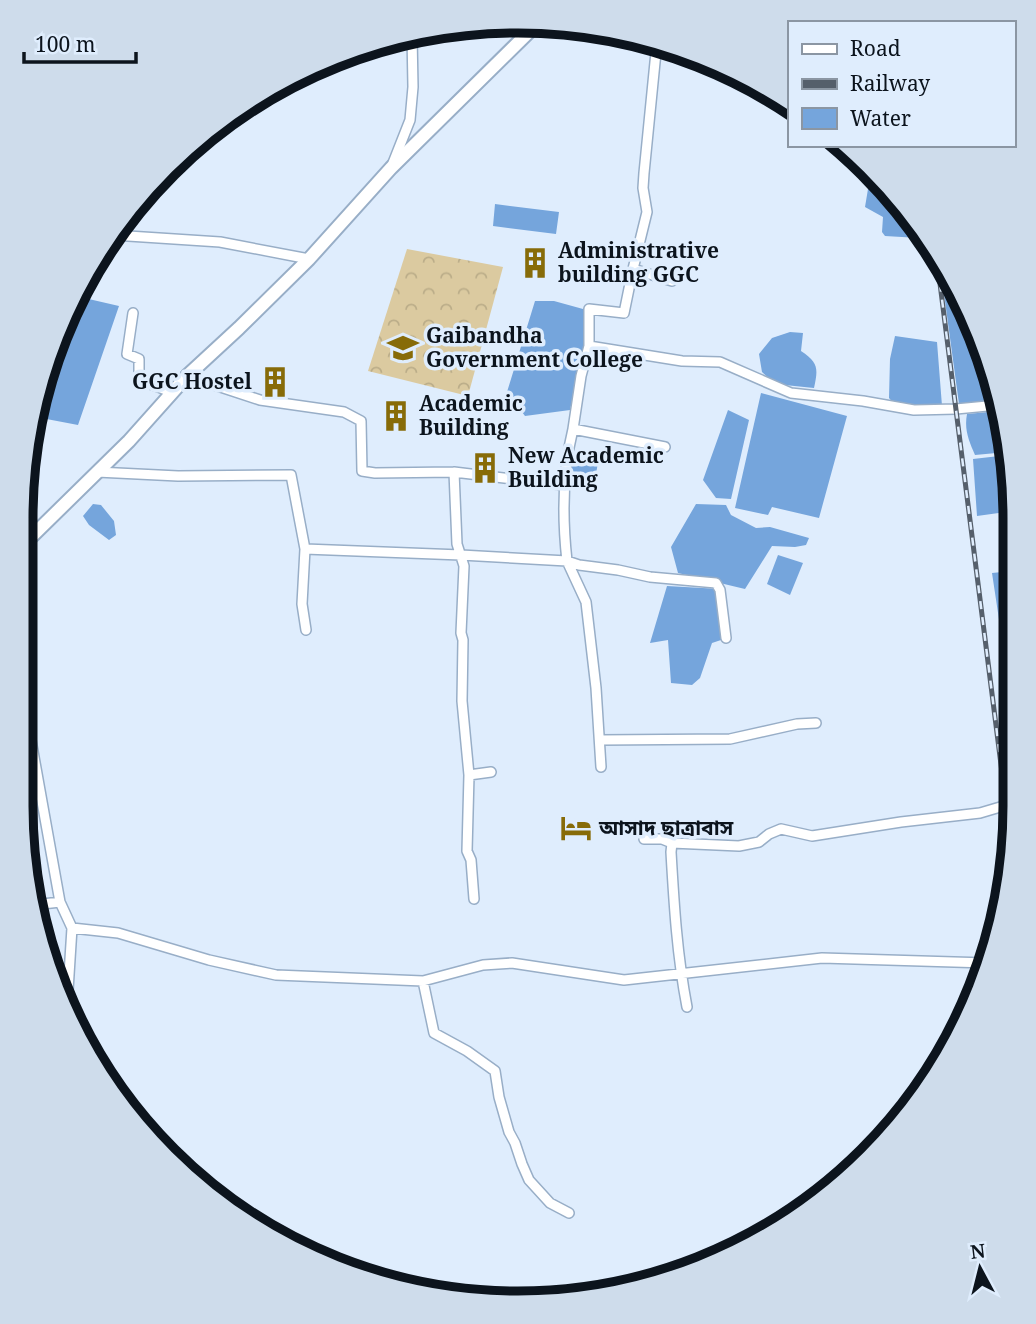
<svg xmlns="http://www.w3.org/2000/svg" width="1036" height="1324" font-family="'Noto Serif','Noto Sans Bengali',serif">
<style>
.forest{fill:url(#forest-crowns)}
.water{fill:#75a5dc}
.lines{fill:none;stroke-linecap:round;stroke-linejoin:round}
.street-casing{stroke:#98aec7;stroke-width:12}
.secondary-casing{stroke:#98aec7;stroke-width:16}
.street{stroke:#fff;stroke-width:9}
.secondary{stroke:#fff;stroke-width:12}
.rail-casing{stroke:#555f6b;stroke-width:5}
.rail{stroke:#dfedfd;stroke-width:2.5;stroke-dasharray:8;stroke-linecap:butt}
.labels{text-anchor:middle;stroke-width:7;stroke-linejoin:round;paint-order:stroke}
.poi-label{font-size:21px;font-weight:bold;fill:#0c141d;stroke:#dfedfd;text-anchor:start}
.rim{fill:none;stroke:#0c141d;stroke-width:9}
</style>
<defs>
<pattern id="forest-crowns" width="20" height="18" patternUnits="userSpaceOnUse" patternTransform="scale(1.75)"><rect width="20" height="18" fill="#dbcaa0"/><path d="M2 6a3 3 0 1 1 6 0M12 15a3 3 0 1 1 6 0" fill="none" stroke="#bbad89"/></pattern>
</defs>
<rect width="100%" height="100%" fill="#dfedfd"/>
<!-- forest -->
<path class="forest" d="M407,249L503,267L468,396L368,371Z"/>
<!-- water -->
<path class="water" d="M880,179L891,190L922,233L919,238L885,236L882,232L883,217L865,207L868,189L880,183Z
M495,204L559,212L556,234L493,226Z
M939,257L948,269L989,359L997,400L959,404Z
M80,297L119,306L78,425L36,417L44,388L52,390L66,339L58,338Z
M535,301H554L583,309V349L570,410L525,416L507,392Z
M790,332L803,333L801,351C819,363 818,369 814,388L775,384L762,372L759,354L772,338Z
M895,336L937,342L942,406L894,404L889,398L890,359Z
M761,393L847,416L819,518L772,507L768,515L735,508Z
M728,410L749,420L731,499L716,498L703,480Z
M999,411L1007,452L975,455C969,441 964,430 967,414Z
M573,453L599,457L594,485L568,481Z
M1008,455L1014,485L1013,511L977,516L973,459Z
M93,504L101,505L114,521L116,535L109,540L89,525L83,516Z
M696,504L726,505L731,515L756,528L770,527L809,538L806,545L795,547L772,546L745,589L678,573L671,547Z
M778,555L803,563L790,595L767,584Z
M1012,571L1010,665L1006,666L992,573Z
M667,586L720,589L724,639L712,643L700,678L692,685L671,683L668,640L650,643Z"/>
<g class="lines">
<defs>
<path id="street" d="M657,42L644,173L643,188L647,212L633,269L672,281
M393,163L410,120L413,87L412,35
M113,235L220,242L309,259
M133,313L127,354L139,359V379C147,384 161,387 172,393
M589,346L682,361L720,362L791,393L863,401L914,410L956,409L998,405
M187,376L260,400L344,412L361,421L362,471L375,473L454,472L563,485
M573,429L581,376L589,346V309L624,313L633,269
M665,447L573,429C562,473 562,516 567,561L579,565L618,570L650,577L716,583L720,590L726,638
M97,472L178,476L291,475L305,549L302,604L306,630
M454,472L457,544L464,566L461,633L463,640L462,701L469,775L467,851L471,860L474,899
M305,549L461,555L567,561L586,602L596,688L601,767
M22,596L25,610L23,666L29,729L60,902L72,928L67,1006
M600,740L730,739L797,724L816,723
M469,775L491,772
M644,839H662L672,843L739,846L759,842L769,834L781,829L812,836L901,822L980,813L1007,805
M672,843L671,852C674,904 677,955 687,1007
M34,905L60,902
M72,928L118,933L209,960L276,975L423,981L483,965L512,963L624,980L822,958L987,963
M423,981L434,1033L467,1051L495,1071L499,1097L509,1132L515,1143L522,1164L529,1180L550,1203L569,1213"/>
<path id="secondary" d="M22,546L129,441L187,376L239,328L309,259L391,168L539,22"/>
</defs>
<!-- street casing -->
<use href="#street" class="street-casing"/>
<!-- secondary casing -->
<use href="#secondary" class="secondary-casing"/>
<!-- street -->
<use href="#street" class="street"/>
<!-- secondary -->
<use href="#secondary" class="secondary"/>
<defs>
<path id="rail" d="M936,252L1007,812"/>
</defs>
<!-- rail casing -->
<use href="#rail" class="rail-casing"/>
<!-- rail -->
<use href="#rail" class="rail"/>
</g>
<!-- icons -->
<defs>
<symbol id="building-bare" viewBox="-9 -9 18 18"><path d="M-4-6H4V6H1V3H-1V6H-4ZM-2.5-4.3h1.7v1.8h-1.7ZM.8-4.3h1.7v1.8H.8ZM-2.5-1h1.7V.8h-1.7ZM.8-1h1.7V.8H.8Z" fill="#876b08" stroke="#dfedfd" stroke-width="2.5" paint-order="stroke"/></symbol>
<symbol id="university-bare" viewBox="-9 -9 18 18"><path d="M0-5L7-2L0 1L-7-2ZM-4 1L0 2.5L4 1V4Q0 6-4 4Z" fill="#876b08" stroke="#dfedfd" stroke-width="2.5" paint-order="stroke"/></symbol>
<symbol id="hotel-bare" viewBox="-9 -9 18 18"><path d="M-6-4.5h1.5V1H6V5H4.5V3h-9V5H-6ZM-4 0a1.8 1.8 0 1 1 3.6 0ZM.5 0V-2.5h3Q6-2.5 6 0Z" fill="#876b08" stroke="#dfedfd" stroke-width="2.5" paint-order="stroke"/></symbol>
</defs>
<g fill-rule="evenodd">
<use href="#building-bare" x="513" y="241" width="44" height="44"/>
<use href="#university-bare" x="381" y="326" width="44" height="44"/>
<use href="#building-bare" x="253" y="360" width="44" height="44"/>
<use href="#building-bare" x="374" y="394" width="44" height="44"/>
<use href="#building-bare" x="463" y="446" width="44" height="44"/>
<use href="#hotel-bare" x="554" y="806" width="44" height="44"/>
</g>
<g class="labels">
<!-- poi labels -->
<g class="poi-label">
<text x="558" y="258">Administrative<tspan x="558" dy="24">building GGC</tspan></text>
<text x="426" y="343">Gaibandha<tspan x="426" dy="24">Government College</tspan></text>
<text x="252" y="389" text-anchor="end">GGC Hostel</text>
<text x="419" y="411">Academic<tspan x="419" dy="24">Building</tspan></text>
<text x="508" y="463">New Academic<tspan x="508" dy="24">Building</tspan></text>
<text x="599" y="835">আসাদ ছাত্রাবাস</text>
</g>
</g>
<!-- crop -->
<path d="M0 0H1036V1324H0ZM518 33H518A485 485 0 0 1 1003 518V806A485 485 0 0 1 518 1291H518A485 485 0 0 1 33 806V518A485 485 0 0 1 518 33Z" fill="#cedceb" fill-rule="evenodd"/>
<path class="rim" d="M518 33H518A485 485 0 0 1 1003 518V806A485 485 0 0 1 518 1291H518A485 485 0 0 1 33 806V518A485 485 0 0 1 518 33Z"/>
<!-- legend -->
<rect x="788" y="21" width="228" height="126" fill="#dfedfd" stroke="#8b96a3" stroke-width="2"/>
<rect x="802" y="44" width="35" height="10" fill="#ffffff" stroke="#8b96a3" stroke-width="2"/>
<text x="850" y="56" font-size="21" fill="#0c141d">Road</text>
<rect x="802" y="79" width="35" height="10" fill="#555f6b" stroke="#8b96a3" stroke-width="2"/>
<text x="850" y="91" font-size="21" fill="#0c141d">Railway</text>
<rect x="802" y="108" width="35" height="21" fill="#75a5dc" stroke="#8b96a3" stroke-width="2"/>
<text x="850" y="126" font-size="21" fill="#0c141d">Water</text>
<!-- north arrow -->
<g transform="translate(980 1268) rotate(353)" stroke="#dfedfd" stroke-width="5" paint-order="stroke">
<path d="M0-5L12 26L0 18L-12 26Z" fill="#0c141d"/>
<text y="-10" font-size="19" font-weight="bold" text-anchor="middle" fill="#0c141d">N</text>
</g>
<!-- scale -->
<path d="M24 52v10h112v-10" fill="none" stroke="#0c141d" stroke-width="3.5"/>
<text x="35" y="52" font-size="21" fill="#0c141d" stroke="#dfedfd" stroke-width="5" paint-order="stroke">100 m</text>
</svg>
